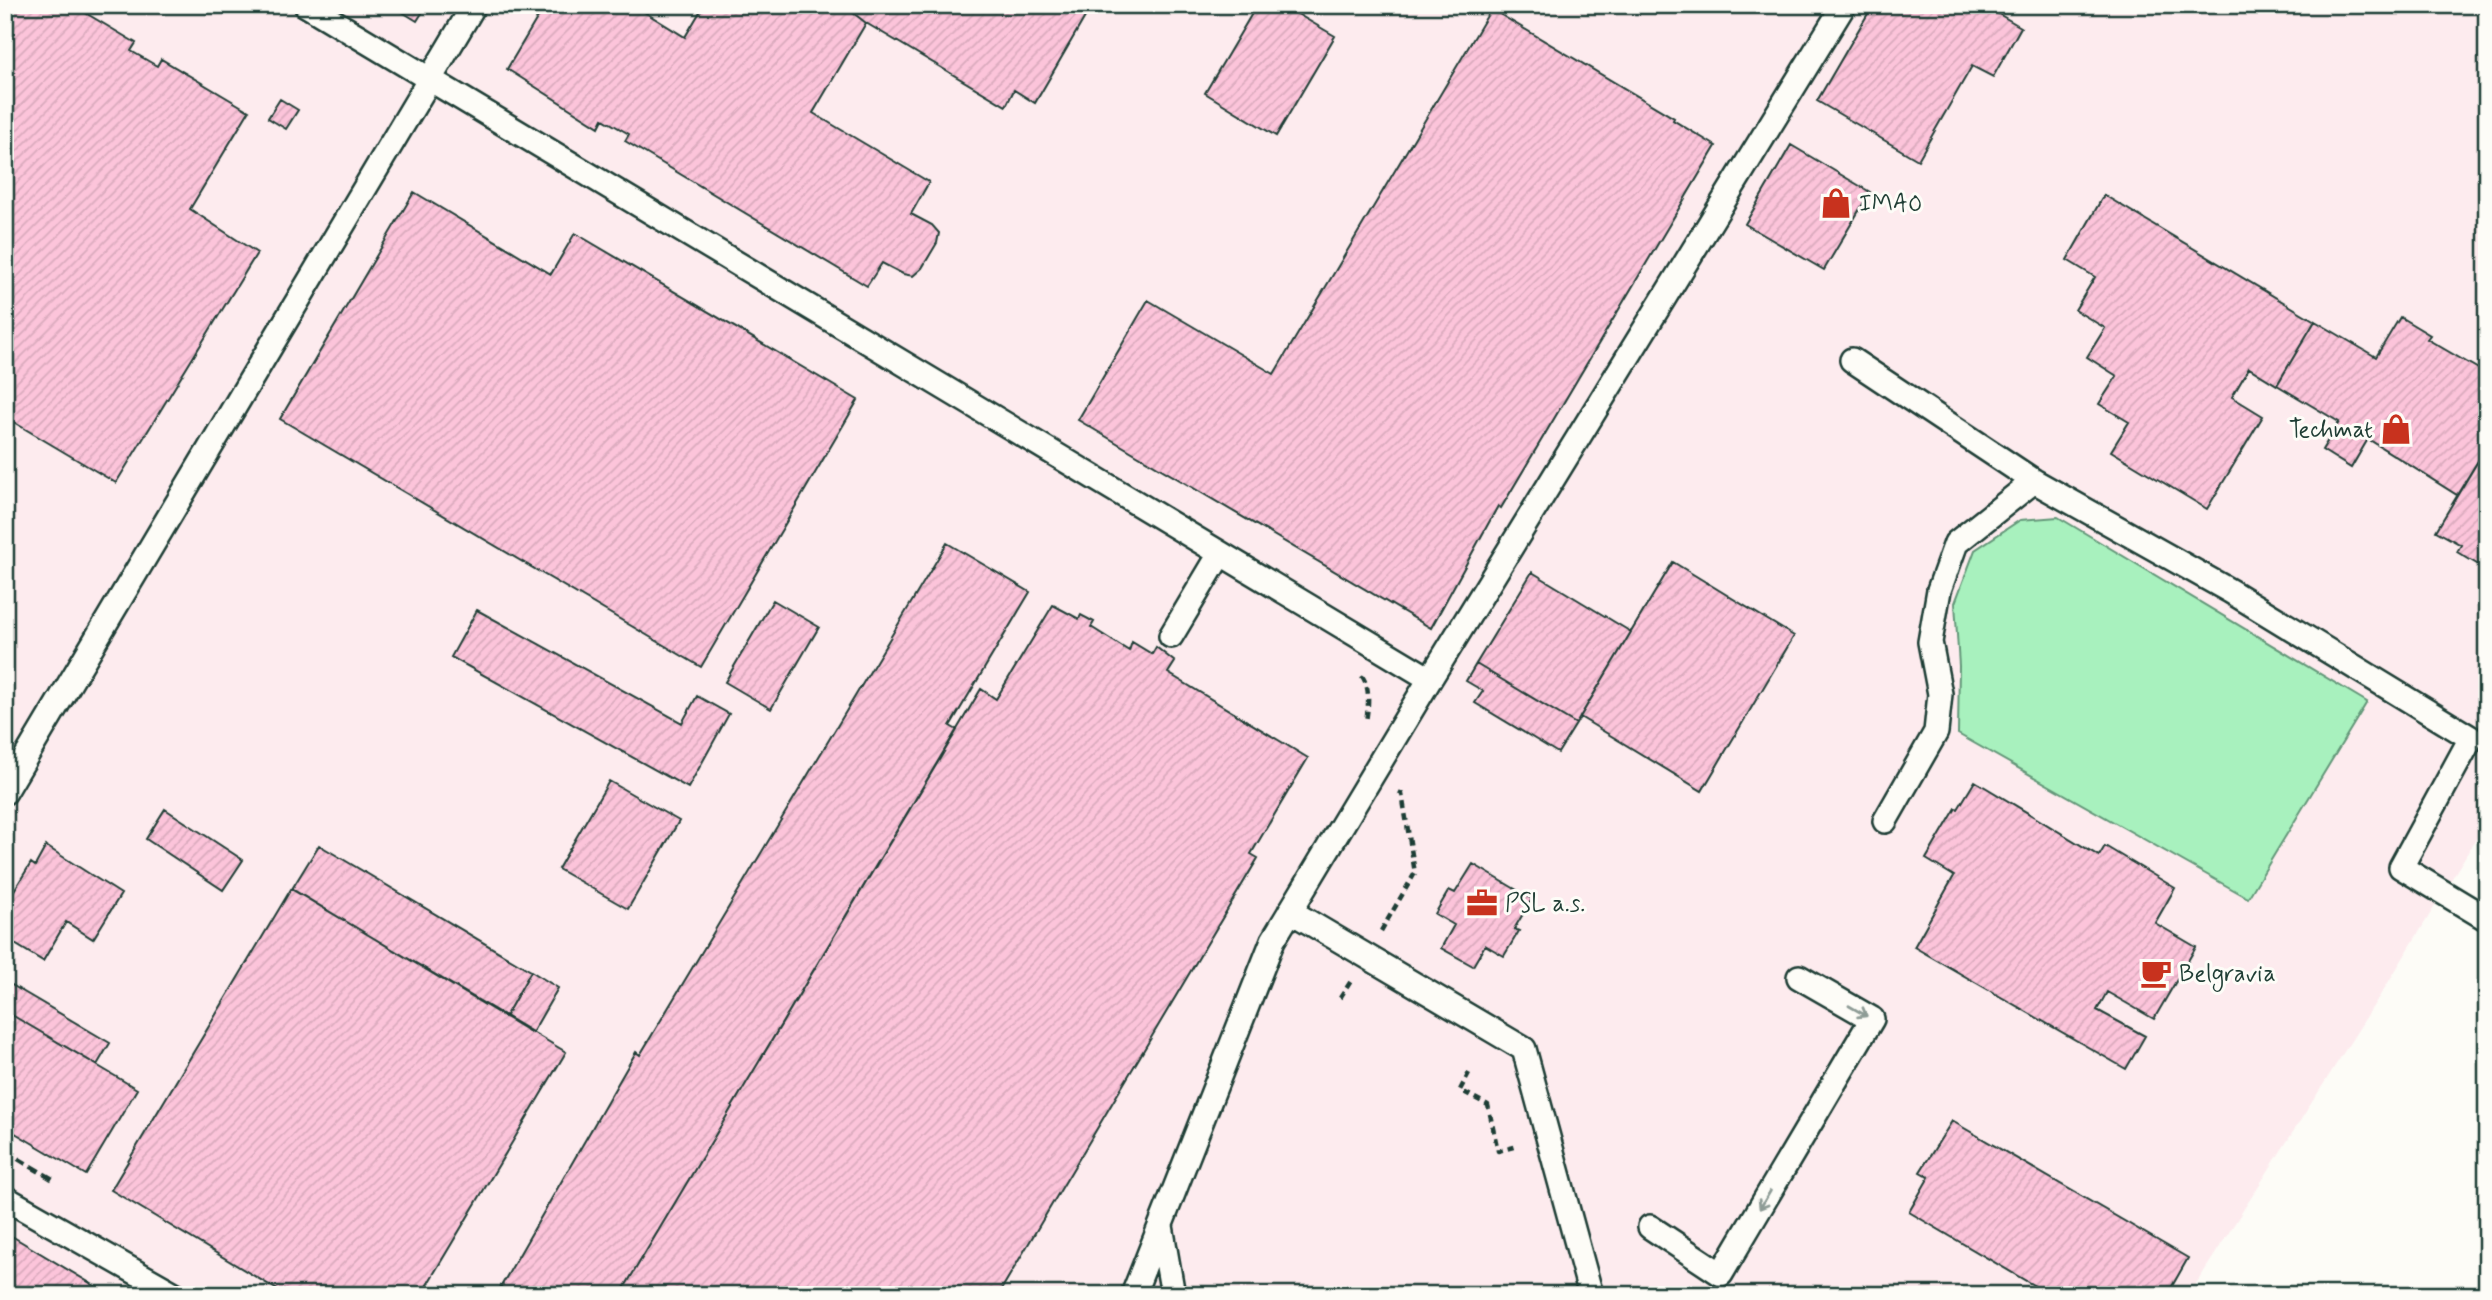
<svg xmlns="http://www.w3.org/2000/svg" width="2492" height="1300" font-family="Mynerve,sans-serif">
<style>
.built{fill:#fdebee}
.green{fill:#a8f1be;stroke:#649779;stroke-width:2}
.building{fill:url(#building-hatch);stroke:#1f3d34;stroke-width:2}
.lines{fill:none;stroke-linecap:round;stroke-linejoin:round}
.service-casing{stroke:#1f3d34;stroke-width:28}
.path{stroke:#1f3d34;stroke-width:4.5;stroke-dasharray:7 5;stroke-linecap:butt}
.service{stroke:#fdfcf7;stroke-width:23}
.rail{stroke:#1f3d34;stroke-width:5;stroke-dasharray:10 5;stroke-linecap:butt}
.oneway{stroke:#8e9c96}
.labels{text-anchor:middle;stroke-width:6;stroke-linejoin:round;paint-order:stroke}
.poi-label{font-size:24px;fill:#1f3d34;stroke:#fdfcf7;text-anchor:start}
</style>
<defs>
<pattern id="building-hatch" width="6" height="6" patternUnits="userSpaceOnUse" patternTransform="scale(1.75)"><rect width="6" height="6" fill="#fcc4da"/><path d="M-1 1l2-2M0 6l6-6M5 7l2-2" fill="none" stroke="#d8a9bc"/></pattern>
</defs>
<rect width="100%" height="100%" fill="#fdfcf7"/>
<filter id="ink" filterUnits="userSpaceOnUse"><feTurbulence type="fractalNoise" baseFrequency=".0143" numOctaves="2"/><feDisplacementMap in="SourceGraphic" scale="14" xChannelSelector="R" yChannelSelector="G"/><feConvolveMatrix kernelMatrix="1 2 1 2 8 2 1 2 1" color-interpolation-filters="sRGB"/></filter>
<g filter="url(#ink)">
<!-- built -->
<path class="built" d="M5,5H2487V821L2386,986L2189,1295H5Z"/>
<!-- green -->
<path class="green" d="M2058,517L2367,702L2248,898L1958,734L1959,666L1955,603L1975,550L2020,520Z"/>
<!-- building -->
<path class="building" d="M5,5H72L136,43L131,51L157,66L161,59L249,111L190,209L257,253L116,483L5,417Z
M391,5H427L417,21Z
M545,5H633L685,37L704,5H843L866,23L813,113L929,182L911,214L932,225L939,233L937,243L922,268L913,276L903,274L882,263L867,286L625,141L629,134L603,119L599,127L507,69Z
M843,5H1092L1035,103L1014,90L1006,106L866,23Z
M1257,5H1282L1335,36L1276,136L1205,93Z
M1873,5H1983L2021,27L1993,77L1972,66L1918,160L1817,101Z
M1491,9L1674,118L1673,120L1716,146L1501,508L1498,506L1431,628L1078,420L1148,300L1274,374Z
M280,99L298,110L286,129L268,118Z
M1791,145L1870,192L1824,270L1745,224Z
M414,192L551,274L575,233L858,400L701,667L280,419Z
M2104,195L2315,321L2277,385L2249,368L2232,397L2263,416L2207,509L2111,451L2129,422L2099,404L2117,376L2087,357L2105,328L2075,310L2095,277L2067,260Z
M2400,317L2430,335L2427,339L2487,374V446L2457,495L2368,439L2351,468L2322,450L2339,422L2277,385L2315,321L2376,357Z
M2487,446V570L2457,552L2461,545L2436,531Z
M947,543L1030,592L950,726L957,730L620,1295H496L636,1052L640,1055Z
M1673,562L1794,636L1702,791L1580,717Z
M1532,572L1631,632L1576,724L1476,664Z
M773,600L819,627L771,709L725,682Z
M1053,605L1079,619L1081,615L1094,622L1091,627L1129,651L1132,642L1152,654L1156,647L1175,662L1168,673L1308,758L1251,854L1258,858L998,1295H620L981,689L996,699Z
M477,610L682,723L697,696L729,714L688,788L451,657Z
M1476,664L1576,724L1558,753L1475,703L1483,691L1466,681Z
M609,781L679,821L628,909L558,869Z
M1975,781L2099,856L2105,846L2175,888L2155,923L2196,947L2154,1019L2107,992L2097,1010L2145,1036L2126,1069L1914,947L1954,876L1926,859L1956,808L1958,809Z
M165,809L243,860L223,890L146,839Z
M319,845L531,971L505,1017L292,889Z
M46,846L121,894L93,939L66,922L43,961L5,938L7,913L5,905L31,863L35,866Z
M1473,864L1532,899L1514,929L1519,931L1504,956L1485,945L1473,966L1441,948L1454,925L1435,914L1449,890L1455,893Z
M291,889L566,1052L421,1295H286L111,1190Z
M531,971L558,988L532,1033L505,1017Z
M5,981L110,1043L97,1065L5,1011Z
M5,1011L137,1089L86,1175L5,1127Z
M1952,1121L2188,1258L2167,1295H2050L1909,1212L1929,1177L1920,1172Z
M5,1232L110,1295H5Z"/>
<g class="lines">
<defs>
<path id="service" d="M306,5L1430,679
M1852,360L2034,481L2230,591L2471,738L2401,867L2487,919
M1171,636L1220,554
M5,792L474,5
M1885,821L1936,732L1940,694L1930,642L1939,590L1956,543L2034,481
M1290,911L1524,1049L1591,1295
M5,1198L176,1295
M1161,1226L1173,1295
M1650,1227L1721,1274L1872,1019L1799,977
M1133,1295L1273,940L1430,679L1844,5"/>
</defs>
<!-- service casing -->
<use href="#service" class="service-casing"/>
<!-- path -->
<path class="path" d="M1362,676C1371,689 1368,707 1366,722
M1381,931L1415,873L1402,794L1398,792
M1340,998L1351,981
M1469,1073L1460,1090L1488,1105L1498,1151L1518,1146"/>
<!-- service -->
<use href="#service" class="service"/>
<!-- rail -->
<path class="rail" d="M5,1151L54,1180"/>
</g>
<!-- one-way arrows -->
<defs><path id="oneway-shaft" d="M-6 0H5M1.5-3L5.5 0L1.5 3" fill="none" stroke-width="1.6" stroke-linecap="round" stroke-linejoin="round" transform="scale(1.75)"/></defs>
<g class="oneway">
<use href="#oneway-shaft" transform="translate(1858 1011) rotate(30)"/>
<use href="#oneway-shaft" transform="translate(1765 1200) rotate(121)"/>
</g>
</g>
<!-- icons -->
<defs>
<symbol id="shop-bare" viewBox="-9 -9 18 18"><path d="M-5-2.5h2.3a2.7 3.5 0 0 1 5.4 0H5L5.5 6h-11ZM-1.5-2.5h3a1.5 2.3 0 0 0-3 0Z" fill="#c8321e" stroke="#fdfcf7" stroke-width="2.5" paint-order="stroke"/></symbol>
<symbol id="office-bare" viewBox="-9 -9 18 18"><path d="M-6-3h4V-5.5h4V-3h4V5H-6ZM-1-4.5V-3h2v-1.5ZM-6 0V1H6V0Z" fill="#c8321e" stroke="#fdfcf7" stroke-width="2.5" paint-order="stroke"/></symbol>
<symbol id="cafe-bare" viewBox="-9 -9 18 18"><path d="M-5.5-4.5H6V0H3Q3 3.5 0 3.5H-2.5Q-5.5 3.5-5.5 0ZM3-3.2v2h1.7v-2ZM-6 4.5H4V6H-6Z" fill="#c8321e" stroke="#fdfcf7" stroke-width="2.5" paint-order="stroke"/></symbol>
</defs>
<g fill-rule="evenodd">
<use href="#shop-bare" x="1814" y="181" width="44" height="44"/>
<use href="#shop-bare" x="2374" y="407" width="44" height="44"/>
<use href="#office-bare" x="1460" y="881" width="44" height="44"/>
<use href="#cafe-bare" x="2134" y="951" width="44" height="44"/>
</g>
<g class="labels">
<!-- poi labels -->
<g class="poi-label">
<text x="1859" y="211">IMAO</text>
<text x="2373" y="437" text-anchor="end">Techmat</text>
<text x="1505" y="911">PSL a.s.</text>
<text x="2179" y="981">Belgravia</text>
</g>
</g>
<!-- margin -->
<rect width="2492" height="1300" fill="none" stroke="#fdfcf7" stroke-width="28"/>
<rect x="14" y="14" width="2464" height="1272" fill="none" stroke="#1f3d34" stroke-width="2.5" filter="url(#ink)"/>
</svg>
